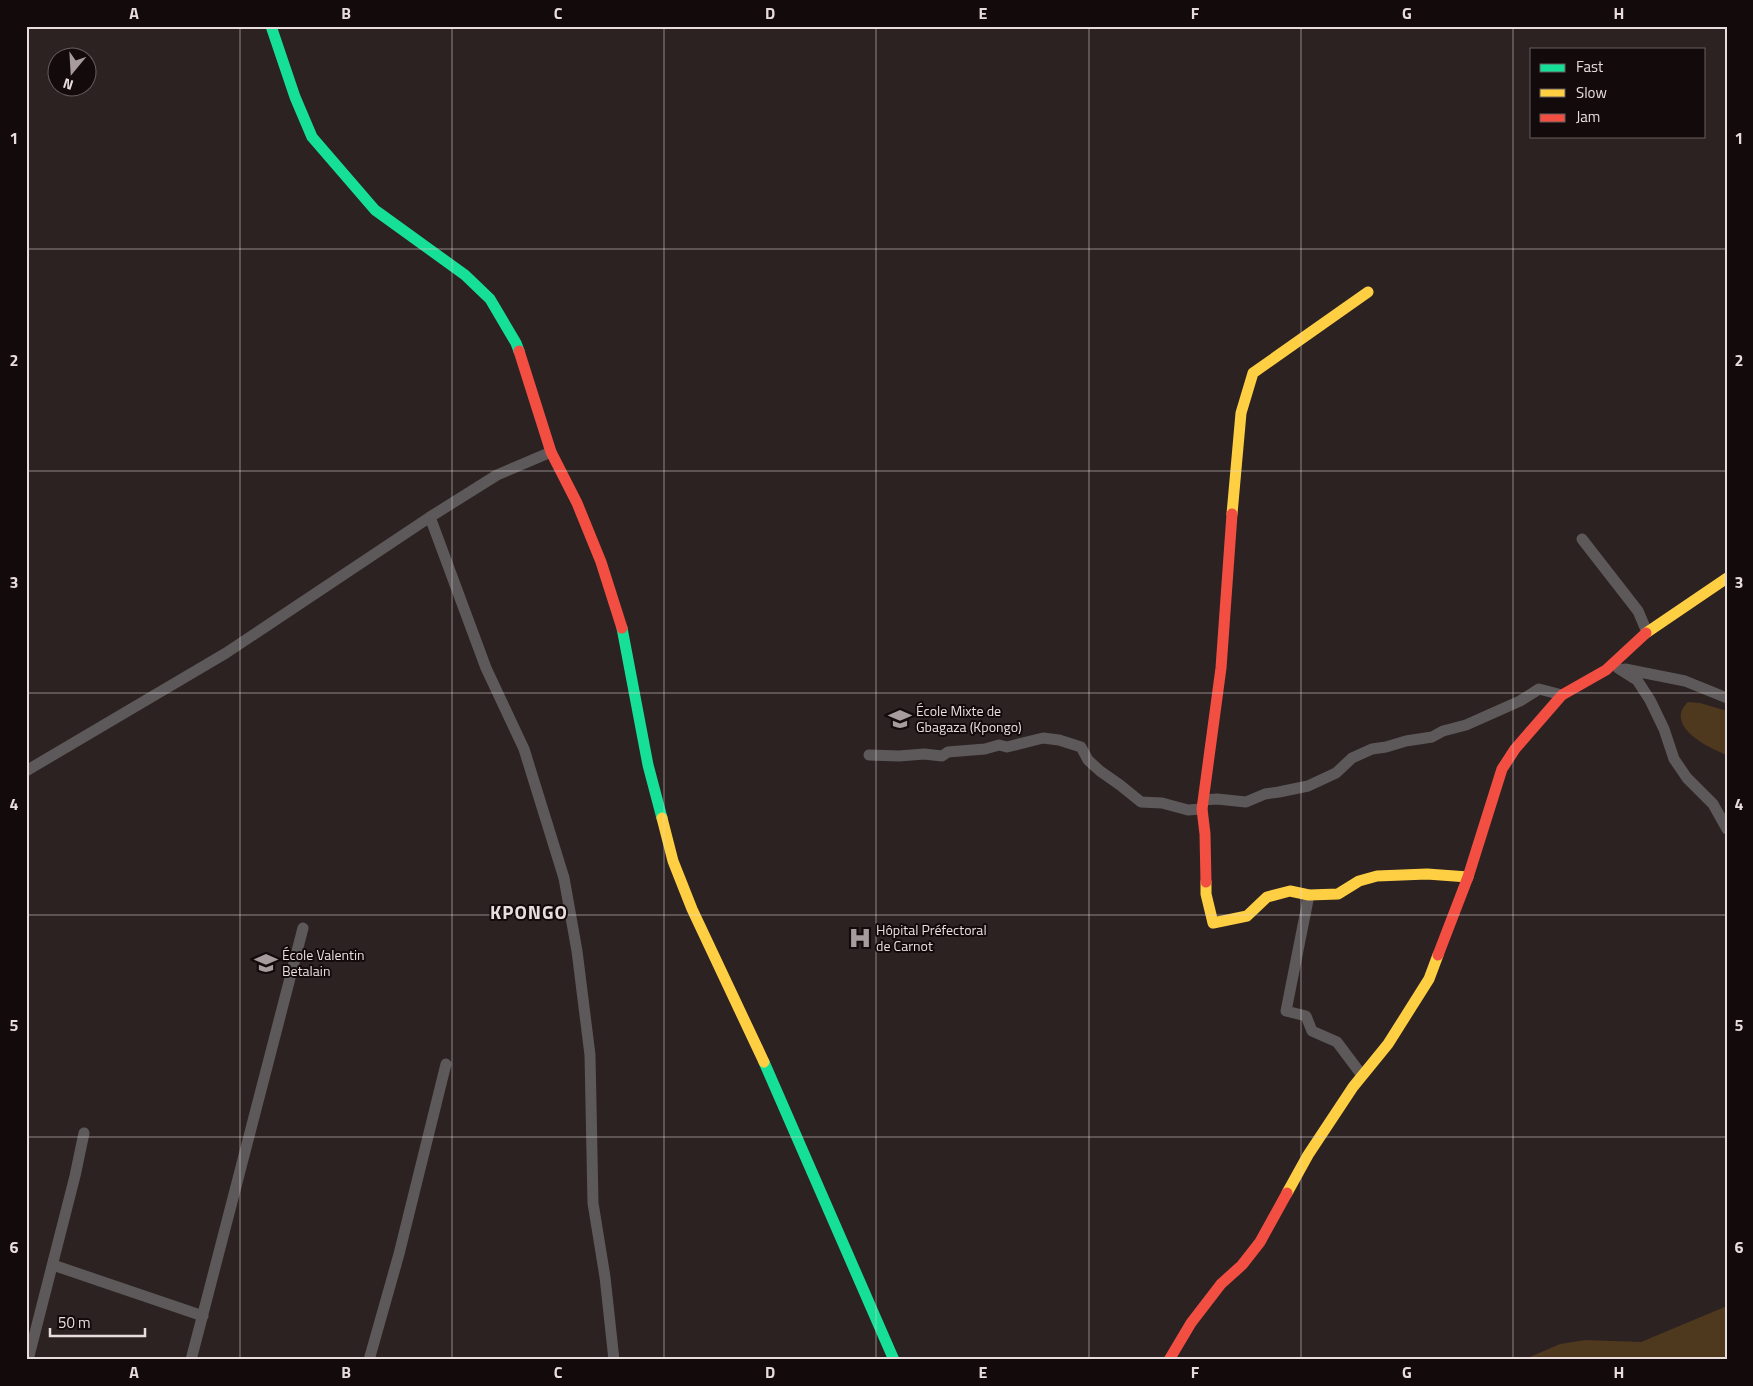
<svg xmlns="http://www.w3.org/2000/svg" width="1753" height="1386" font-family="'Titillium Web',sans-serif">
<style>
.green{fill:#4e381e}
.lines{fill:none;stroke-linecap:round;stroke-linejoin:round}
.street{stroke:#5d595b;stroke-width:11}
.fast{stroke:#16e098;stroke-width:11}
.slow{stroke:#ffcf43;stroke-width:11}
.jam{stroke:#f24e42;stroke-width:11}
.grid{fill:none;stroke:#e9dcdc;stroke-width:1;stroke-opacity:0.55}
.labels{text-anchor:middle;stroke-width:4;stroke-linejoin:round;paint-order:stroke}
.poi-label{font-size:14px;fill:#e9dcdc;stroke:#130a0b;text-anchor:start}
.district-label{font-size:19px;font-weight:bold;letter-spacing:1px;fill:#e9dcdc;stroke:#130a0b}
.neatline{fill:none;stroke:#e9dcdc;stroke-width:2}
.grid-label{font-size:16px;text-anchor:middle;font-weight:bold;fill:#e9dcdc}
</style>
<rect width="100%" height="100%" fill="#2c2222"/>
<!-- green -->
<path class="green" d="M1688,702L1700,703L1727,711V755C1709,748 1663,726 1688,702Z
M1727,1306V1360H1523L1560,1344L1585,1340L1641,1342Z"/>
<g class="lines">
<!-- street -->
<path class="street" d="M430,517L486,668L524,749L564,878L577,951L590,1055L593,1203L605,1277L614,1360
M1582,539L1638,611L1647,632
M1618,668L1637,680L1650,700L1664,729L1674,759L1687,778L1713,804L1727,829
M1625,669L1685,681L1727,698
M869,755L899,756L924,754L942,756L948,752L985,749L999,745L1007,747L1043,738L1059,740L1081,747L1088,760L1100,771L1120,785L1141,802L1162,803L1188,810L1202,809
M26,771L226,653L430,517L497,475L551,452
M1204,800L1217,799L1246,802L1265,794L1279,792L1308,786L1336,773L1352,758L1372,749L1386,747L1406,741L1432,737L1443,731L1466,725L1520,701L1539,689L1562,695
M1309,895L1286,1011L1306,1016L1312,1031L1337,1042L1361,1074
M53,1265L203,1316
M28,1360L75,1176L84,1133
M191,1360L303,928
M369,1360L399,1254L446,1064"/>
<!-- fast -->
<path class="fast" d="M271,26L295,97L312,137L375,210L465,275L490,299L516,343L519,351
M622,628L648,765L662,818
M764,1062L894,1360"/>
<!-- slow -->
<path class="slow" d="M1232,514L1241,413L1253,373L1368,292
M1646,633L1727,578
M662,818L673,861L692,909L764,1062
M1206,882V894L1213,923L1247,916L1267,897L1290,891L1309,895L1338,894L1359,881L1377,876L1427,874L1468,877
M1287,1193L1308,1155L1353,1087L1388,1044L1429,979L1438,955"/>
<!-- jam -->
<path class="jam" d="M519,351L551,452L577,503L601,562L622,628
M1206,882L1205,834L1202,809L1221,668L1232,514
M1438,955L1468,877L1502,769L1515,749L1562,695L1606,670L1646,633
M1169,1360L1191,1323L1221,1284L1242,1265L1260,1242L1287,1193"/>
</g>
<!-- grid -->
<path class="grid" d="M240,26V1360M452,26V1360M664,26V1360M876,26V1360M1089,26V1360M1301,26V1360M1513,26V1360M26,249H1727M26,471H1727M26,693H1727M26,915H1727M26,1137H1727"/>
<!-- icons -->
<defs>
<symbol id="school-bare" viewBox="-9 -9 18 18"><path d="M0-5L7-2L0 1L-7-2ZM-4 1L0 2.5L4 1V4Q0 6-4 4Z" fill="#a79b9b" stroke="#130a0b" stroke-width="2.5" paint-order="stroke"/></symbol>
<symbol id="hospital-bare" viewBox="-9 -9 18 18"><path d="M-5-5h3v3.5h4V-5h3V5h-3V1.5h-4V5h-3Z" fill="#a79b9b" stroke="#130a0b" stroke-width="2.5" paint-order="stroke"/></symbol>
</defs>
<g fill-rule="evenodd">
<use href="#school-bare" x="884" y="703" width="32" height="32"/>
<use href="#hospital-bare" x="844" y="922" width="32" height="32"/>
<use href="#school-bare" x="250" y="947" width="32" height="32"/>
</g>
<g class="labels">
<!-- poi labels -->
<g class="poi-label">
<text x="916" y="716">École Mixte de<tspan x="916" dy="16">Gbagaza (Kpongo)</tspan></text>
<text x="876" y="935">Hôpital Préfectoral<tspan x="876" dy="16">de Carnot</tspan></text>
<text x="282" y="960">École Valentin<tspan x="282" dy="16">Betalain</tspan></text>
</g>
<!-- district labels -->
<g class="district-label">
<text x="529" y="919">KPONGO</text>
</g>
</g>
<!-- border -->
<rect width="1753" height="1386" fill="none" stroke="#130a0b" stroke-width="55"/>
<!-- legend -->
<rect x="1530" y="48" width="175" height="90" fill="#130a0b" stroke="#695e5f"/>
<rect x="1540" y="64" width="25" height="8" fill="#16e098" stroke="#695e5f"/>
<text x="1576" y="72" font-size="15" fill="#e9dcdc">Fast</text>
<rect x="1540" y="89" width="25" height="8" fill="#ffcf43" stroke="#695e5f"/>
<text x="1576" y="98" font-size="15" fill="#e9dcdc">Slow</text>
<rect x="1540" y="114" width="25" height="8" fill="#f24e42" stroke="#695e5f"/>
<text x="1576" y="122" font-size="15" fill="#e9dcdc">Jam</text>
<!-- north arrow -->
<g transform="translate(72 72) rotate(198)"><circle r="24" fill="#130a0b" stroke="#695e5f"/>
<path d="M0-4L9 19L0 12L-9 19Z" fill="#a79b9b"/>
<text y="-8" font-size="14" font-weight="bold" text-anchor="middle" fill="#e9dcdc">N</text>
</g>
<!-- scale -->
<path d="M50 1328v8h95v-8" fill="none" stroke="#e9dcdc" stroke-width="2.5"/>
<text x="58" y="1328" font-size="15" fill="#e9dcdc" stroke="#130a0b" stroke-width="4" paint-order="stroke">50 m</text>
<rect x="28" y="28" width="1698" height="1330" class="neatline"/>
<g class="grid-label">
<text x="134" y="19">A</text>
<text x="346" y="19">B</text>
<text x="558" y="19">C</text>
<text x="770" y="19">D</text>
<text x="983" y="19">E</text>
<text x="1195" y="19">F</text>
<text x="1407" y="19">G</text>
<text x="1619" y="19">H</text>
<text x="14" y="144">1</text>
<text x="1739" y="144">1</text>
<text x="14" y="366">2</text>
<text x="1739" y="366">2</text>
<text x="14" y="588">3</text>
<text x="1739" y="588">3</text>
<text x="14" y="810">4</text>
<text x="1739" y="810">4</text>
<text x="14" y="1031">5</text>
<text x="1739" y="1031">5</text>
<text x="14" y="1253">6</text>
<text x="1739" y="1253">6</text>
<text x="134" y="1378">A</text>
<text x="346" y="1378">B</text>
<text x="558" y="1378">C</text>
<text x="770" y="1378">D</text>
<text x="983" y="1378">E</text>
<text x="1195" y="1378">F</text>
<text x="1407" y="1378">G</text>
<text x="1619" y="1378">H</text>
</g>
</svg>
